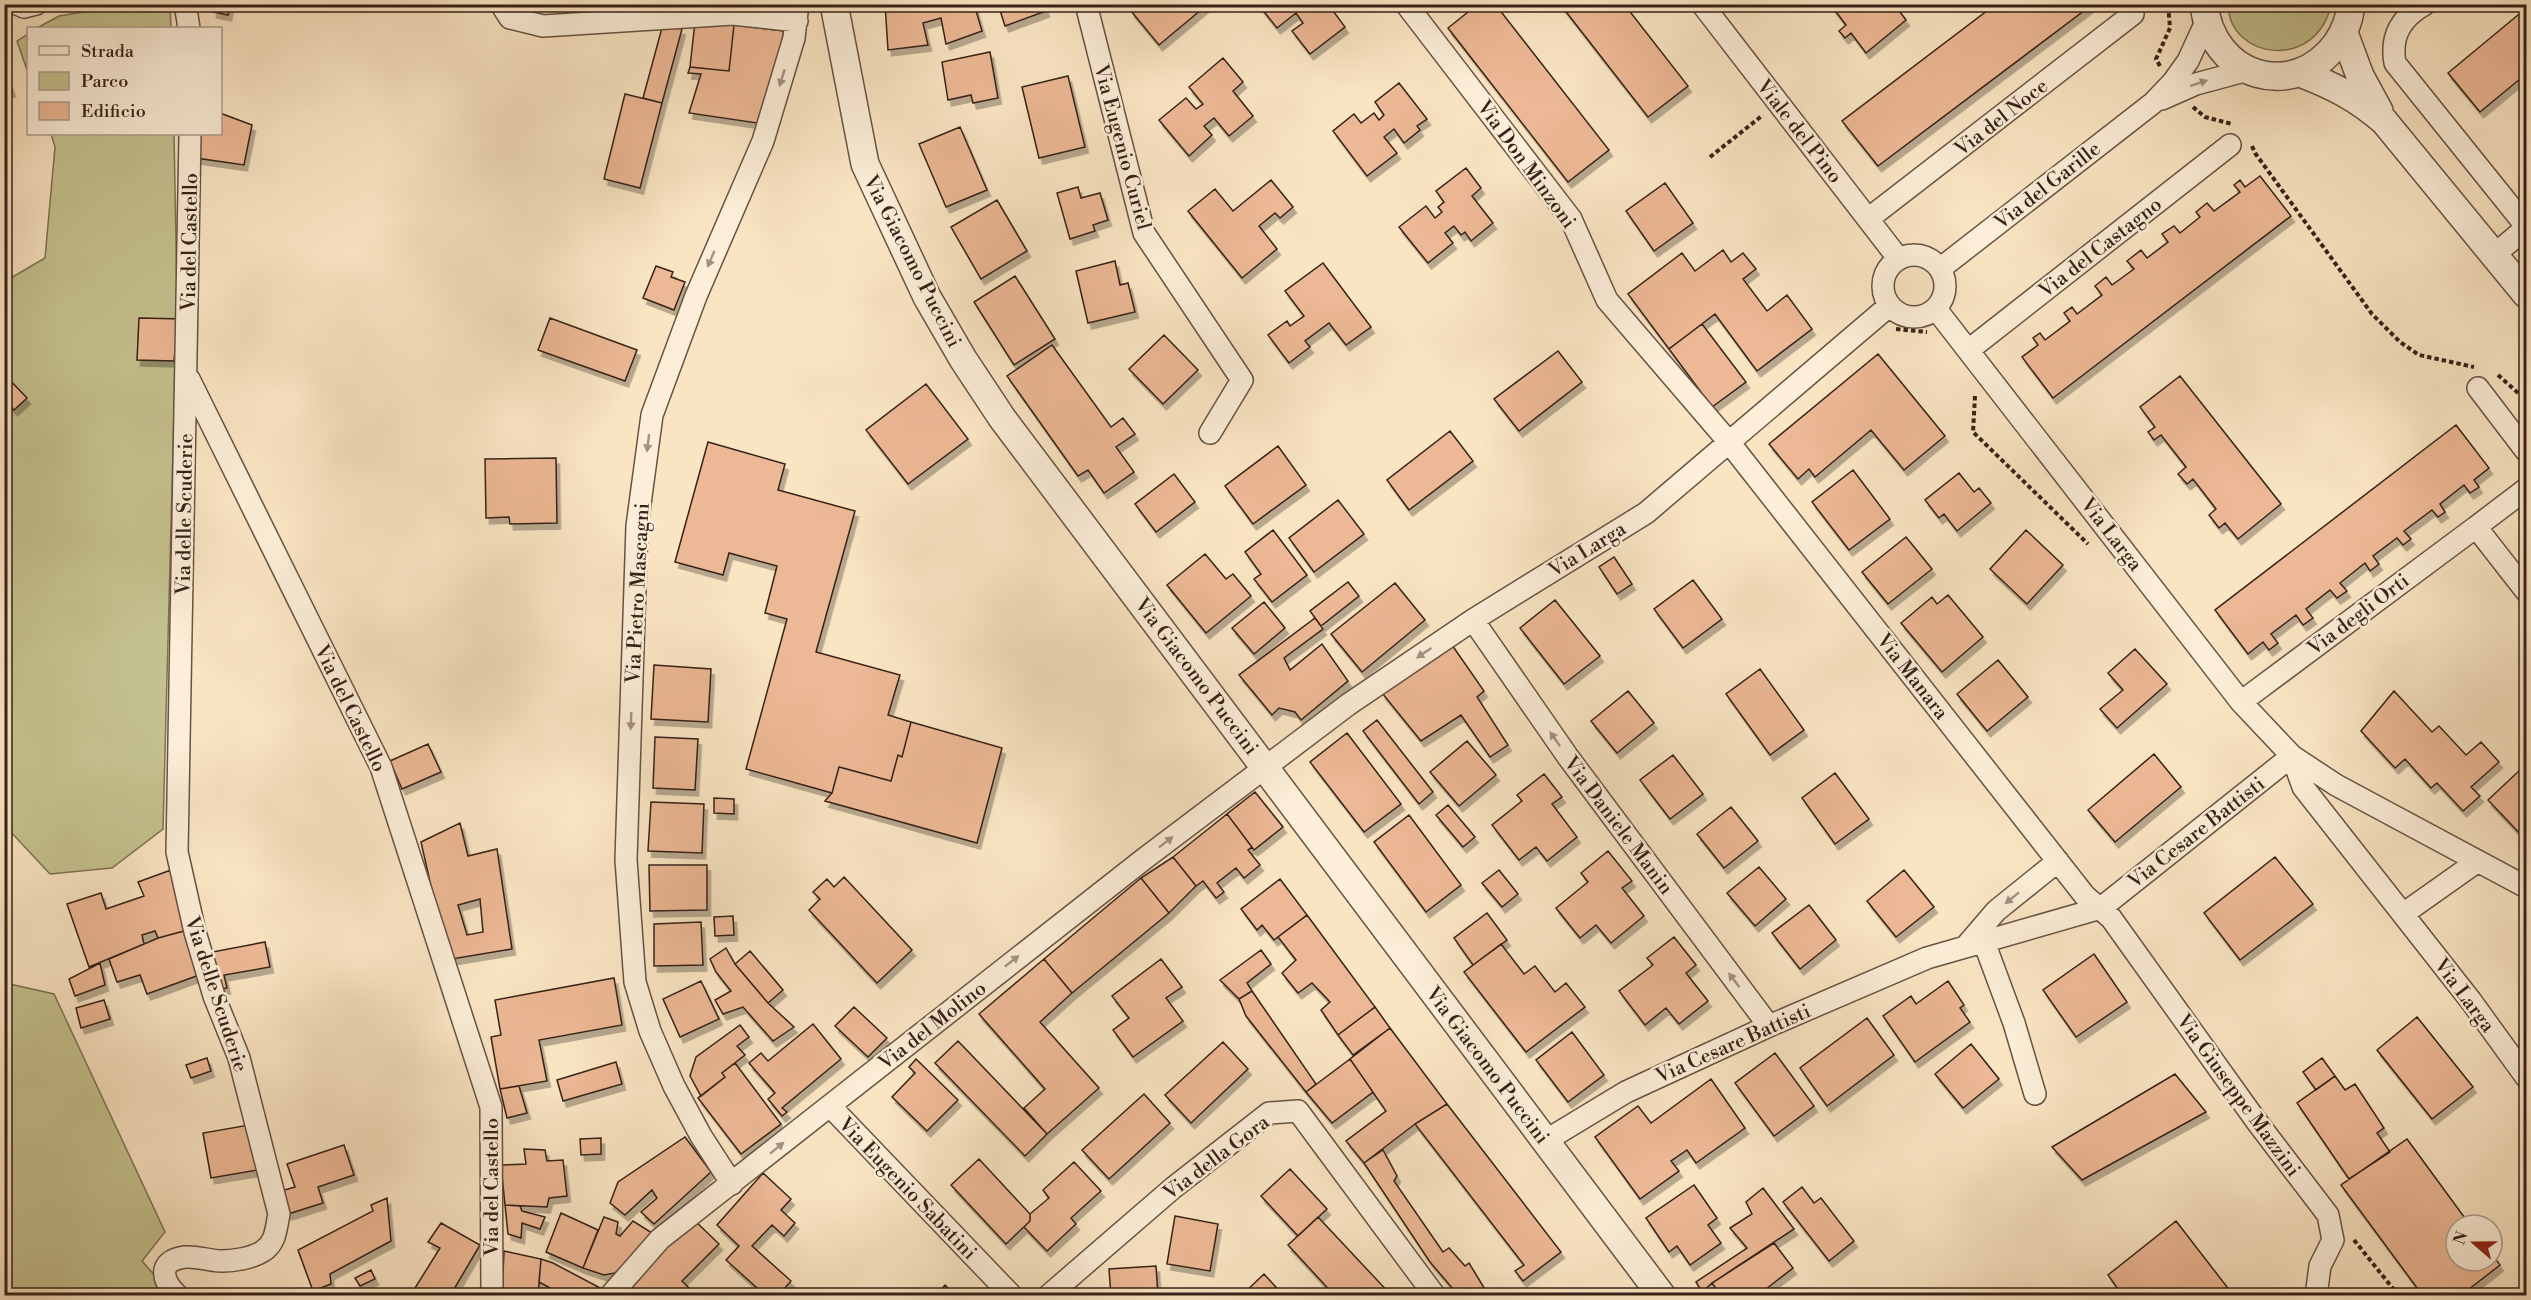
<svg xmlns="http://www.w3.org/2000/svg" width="2531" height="1300" font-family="'Libre Bodoni',serif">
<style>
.green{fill:#c5c28f;stroke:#7e7254;stroke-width:1.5}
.building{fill:#edb895;stroke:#362119;stroke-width:1.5;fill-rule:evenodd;filter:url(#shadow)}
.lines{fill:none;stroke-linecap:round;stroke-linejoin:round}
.minor-casing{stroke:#675244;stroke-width:24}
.tertiary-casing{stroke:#675244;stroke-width:30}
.path{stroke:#362119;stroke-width:4;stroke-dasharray:4.5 3;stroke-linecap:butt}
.minor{stroke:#fceed8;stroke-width:21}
.tertiary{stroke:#fceed8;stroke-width:27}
.oneway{fill:#a39282}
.labels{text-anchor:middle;stroke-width:5;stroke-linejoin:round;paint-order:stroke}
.street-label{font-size:20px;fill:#362119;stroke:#fceed8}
</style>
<defs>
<filter id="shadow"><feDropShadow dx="3.5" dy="6" stdDeviation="0" flood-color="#0004"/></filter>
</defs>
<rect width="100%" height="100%" fill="#fae5c3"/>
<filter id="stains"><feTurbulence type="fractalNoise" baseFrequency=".00333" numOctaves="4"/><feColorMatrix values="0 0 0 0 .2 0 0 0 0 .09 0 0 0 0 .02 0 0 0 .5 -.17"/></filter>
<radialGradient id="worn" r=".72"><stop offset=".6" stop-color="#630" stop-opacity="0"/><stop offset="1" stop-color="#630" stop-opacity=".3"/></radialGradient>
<!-- green -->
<path class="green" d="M131,4L170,5L171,28H37L59,16Z
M2228,5V4L2331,5C2316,71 2230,60 2228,5Z
M28,34V73L17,41Z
M51,134H174L177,298L163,829L112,868L50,874L7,828L5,817L4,282L45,258L55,147Z
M5,983L54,994L165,1232L142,1261L172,1295L5,1296Z"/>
<!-- building -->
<path class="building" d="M214,4H230L228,15L213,12Z
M885,4H974L982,31L946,44L941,18L923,23L928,45L888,50Z
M998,4H1044L1046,11L1005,26Z
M1139,4H1208L1159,45L1131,11Z
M1258,4H1313L1315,7L1318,4H1328L1345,27L1310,54L1292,31L1303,23L1296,13L1277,28Z
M1478,4H1495L1609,150L1568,182L1448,28Z
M1560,4H1624L1688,86L1648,117Z
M1830,4H1894L1906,20L1866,53L1851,33L1845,38L1839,31L1846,25Z
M1996,4H2093L1878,166L1842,121Z
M2524,10L2526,13V74L2480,112L2448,73Z
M695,22L734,25L729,71L690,67Z
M663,24L682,29L662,103L643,98Z
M734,25L784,31L773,80L757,123L689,113L701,74L688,73L690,67L729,71Z
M990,52L998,98L973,103L971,95L948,100L942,62Z
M1223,58L1243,82L1233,91L1253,116L1229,136L1214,118L1204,126L1212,135L1189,156L1159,120L1186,98L1196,109L1203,104L1189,87Z
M4,69L12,91L4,93Z
M1068,76L1085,147L1039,158L1022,87Z
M1399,83L1427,119L1417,126L1420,130L1404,143L1394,129L1384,137L1397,153L1367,176L1333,131L1354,114L1361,123L1374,113L1379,120L1384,115L1375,102Z
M625,94L662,103L640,188L604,179Z
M220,113L252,125L244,165L196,158V134H220Z
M960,127L987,190L946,207L919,144Z
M1466,168L1481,188L1472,196L1493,223L1471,241L1465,232L1461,235L1454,226L1445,233L1453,243L1428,263L1399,227L1426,206L1435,218L1442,212L1438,207L1444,202L1436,191Z
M2260,176L2291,216L2053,398L2022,357L2038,345L2033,338L2040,333L2045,340L2070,321L2064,313L2072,307L2077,314L2102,295L2095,286L2106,277L2112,285L2134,269L2127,261L2141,250L2147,258L2168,242L2162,234L2174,226L2180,233L2200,217L2196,212L2207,203L2214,211L2240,192L2234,185L2240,180L2245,187Z
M1271,180L1293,207L1280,218L1275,213L1259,226L1277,249L1242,278L1188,211L1215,189L1233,211Z
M1665,183L1693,223L1654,251L1626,211Z
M1078,187L1081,198L1100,193L1108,220L1093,225L1095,231L1070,239L1057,193Z
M997,200L1027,251L981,279L951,227Z
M1723,250L1731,262L1743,253L1756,269L1743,279L1767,311L1787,295L1812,329L1757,371L1715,314L1669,349L1628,294L1682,253L1695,271Z
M1115,261L1120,285L1128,283L1135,312L1088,323L1076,271Z
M1323,263L1371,327L1346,345L1329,323L1305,341L1310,347L1289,363L1268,335L1287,321L1290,326L1304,316L1285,291Z
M656,266L673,272L671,277L685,282L674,310L643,298Z
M1015,276L1055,339L1014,365L974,302Z
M139,318L184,319L183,350H175L174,361L137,360Z
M550,318L637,350L625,381L538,350Z
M1702,324L1746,382L1712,407L1669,349Z
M1164,335L1198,370L1163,404L1129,369Z
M1052,345L1111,427L1123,418L1135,434L1116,447L1134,472L1104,493L1088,470L1078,476L1007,376Z
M1558,351L1582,382L1519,431L1494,399Z
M1878,354L1945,436L1904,470L1871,430L1815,477L1809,469L1798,479L1769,444Z
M4,374L27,398L14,410L4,400Z
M2180,376L2281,504L2238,539L2225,523L2219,528L2209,515L2216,509L2193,479L2187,484L2178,474L2186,467L2161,435L2154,440L2148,432L2155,427L2140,407Z
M926,384L968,439L908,484L866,430Z
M2456,425L2489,468L2474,480L2479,487L2470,493L2464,485L2440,504L2445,512L2438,517L2432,510L2404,531L2411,539L2403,545L2397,538L2373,556L2379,564L2370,571L2365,563L2340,583L2347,591L2337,598L2330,590L2306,609L2313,618L2303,625L2296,615L2271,634L2278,643L2269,650L2263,642L2248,654L2215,610Z
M1450,431L1473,461L1409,510L1387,480Z
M708,442L785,464L778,490L855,511L816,652L900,675L888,715L911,722L902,757L898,755L891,781L839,767L832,793L746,769L787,619L765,613L777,566L729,553L723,575L675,562Z
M1278,446L1306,485L1253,524L1225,486Z
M556,458L557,523L510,524L509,517L486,518L485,459Z
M1853,470L1890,519L1849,550L1812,502Z
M1959,473L1974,492L1979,488L1991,503L1957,531L1944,514L1939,518L1925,500Z
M1174,474L1195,502L1156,532L1135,504Z
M1338,500L1364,534L1314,572L1289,538Z
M1273,530L1307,575L1272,602L1254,579L1261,574L1245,552Z
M2026,530L2063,565L2027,604L1990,569Z
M1906,537L1932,569L1888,604L1862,572Z
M1205,554L1226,579L1233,574L1251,596L1206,633L1167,585Z
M1614,557L1632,584L1617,594L1599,567Z
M1693,580L1722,619L1683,648L1654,609Z
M1348,582L1359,596L1321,626L1310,611Z
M1395,583L1425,620L1362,672L1331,634Z
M1948,595L1983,637L1942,672L1901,623L1932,597L1937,604Z
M1555,600L1600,656L1564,684L1520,628Z
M1264,602L1285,628L1254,654L1232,628Z
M1315,618L1323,629L1284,658L1290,670L1322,644L1348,681L1301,720L1295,712L1279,708L1272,715L1239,675Z
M1452,645L1484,691L1477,697L1508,745L1490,757L1461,715L1421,741L1382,693Z
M2135,649L2167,684L2117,728L2100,709L2123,690L2108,673Z
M1998,660L2028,697L1987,731L1957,694Z
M654,665L711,669L708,722L651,719Z
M1760,669L1804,730L1770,755L1726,694Z
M1628,691L1654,723L1617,753L1591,721Z
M2394,691L2432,732L2439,726L2466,755L2481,742L2499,762L2471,787L2480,796L2463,811L2437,783L2431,788L2405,759L2395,768L2361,731Z
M1377,720L1433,792L1419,804L1363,731Z
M911,722L1002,748L977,843L825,801L832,793L839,767L891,781L898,755L902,757Z
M1347,733L1401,804L1364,832L1310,762Z
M655,737L698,739L695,790L653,788Z
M1467,741L1496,775L1459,806L1430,772Z
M428,744L441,772L402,789L390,761Z
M2154,754L2181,787L2115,842L2088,810Z
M1673,755L1703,794L1670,819L1640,780Z
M2521,769L2526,775V840L2488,800Z
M1835,773L1869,819L1835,844L1802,798Z
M1544,774L1562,797L1552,804L1577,837L1547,861L1536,847L1519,860L1492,825L1522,801L1517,795Z
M1255,792L1283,827L1254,850L1227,814Z
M714,798L734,799V814L714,813Z
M651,802L704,804L702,853L648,851Z
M1448,805L1475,837L1463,847L1436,815Z
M1731,807L1758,841L1724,868L1697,834Z
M1227,814L1252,847L1248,850L1260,865L1244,878L1236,868L1217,883L1224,892L1216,898L1203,881L1196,886L1173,857Z
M1409,815L1461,885L1426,912L1374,842Z
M460,823L468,856L497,849L512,949L452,959L435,904L421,842ZM480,899L483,932L467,935L458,905Z
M1608,851L1632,881L1622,888L1644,916L1611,943L1596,925L1580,938L1556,908L1588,882L1581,873Z
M1173,857L1196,886L1169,913L1141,878Z
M2275,857L2313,904L2240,960L2204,913Z
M649,865H707V910L650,911Z
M1759,867L1786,899L1755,926L1727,893Z
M171,870L188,930L158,938L155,931L142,935L144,944L89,967L67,904L101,893L106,909L144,896L138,882Z
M1499,870L1518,894L1502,907L1482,883Z
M1904,870L1934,907L1896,937L1867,901Z
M844,877L912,950L877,983L809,910L820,899L813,892L827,879L834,887Z
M1141,878L1169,913L1072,993L1044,959Z
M1280,879L1307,915L1274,940L1262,925L1257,930L1241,909Z
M1809,905L1836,940L1800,969L1772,933Z
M1487,913L1507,940L1473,965L1454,938Z
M1307,915L1375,1007L1338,1035L1321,1010L1330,1002L1312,983L1298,993L1282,973L1296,960L1278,937Z
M733,916L734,935L715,936L714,917Z
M701,922L703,965L654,966V924Z
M188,930L202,974L147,994L140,975L117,982L109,959L158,938Z
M1674,937L1696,965L1686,973L1708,1001L1679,1024L1666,1008L1645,1025L1619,991L1653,965L1647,958Z
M265,942L270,967L224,975L227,988L214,990L207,953Z
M1501,944L1524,974L1535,966L1555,992L1566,983L1585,1007L1526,1052L1464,972Z
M726,948L735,964L768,1003L794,1027L773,1041L743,1007L723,1014L715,1000L731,991L716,972L710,959Z
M1261,950L1271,964L1247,983L1252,991L1239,999L1220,980Z
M750,951L783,990L768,1003L735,964Z
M2094,954L2127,1002L2076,1037L2043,990Z
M1044,959L1072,993L1040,1022L1099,1088L1047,1134L1024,1108L1045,1089L979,1014Z
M1161,959L1182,987L1166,998L1183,1021L1133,1057L1113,1030L1129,1018L1112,996Z
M100,963L105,985L75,996L69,979Z
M614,978L622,1025L539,1040L547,1081L500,1089L491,1037L501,1035L495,1000Z
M701,981L719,1019L680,1037L663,999Z
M1948,981L1964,1005L1960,1008L1970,1022L1915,1062L1883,1016L1911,996L1916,1004Z
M1252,991L1316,1084L1306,1092L1246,1016L1239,999Z
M104,1000L110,1019L81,1028L76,1008Z
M854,1007L887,1038L868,1057L835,1026Z
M1375,1007L1390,1028L1353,1055L1338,1035Z
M2417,1017L2473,1087L2432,1119L2377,1050Z
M1867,1018L1894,1055L1827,1106L1800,1068Z
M813,1024L841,1059L782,1108L787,1112L782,1116L768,1099L775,1093L749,1063L761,1053L768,1061Z
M740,1025L749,1037L737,1046L745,1055L722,1073L725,1077L701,1096L690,1076L696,1057Z
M1390,1028L1447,1104L1415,1124L1364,1163L1346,1141L1386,1111L1350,1059Z
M1572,1032L1604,1075L1568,1102L1536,1060Z
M958,1041L1047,1134L1025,1156L935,1063Z
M1223,1042L1248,1069L1191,1123L1165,1095Z
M1971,1044L1999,1079L1963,1108L1935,1074Z
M1775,1053L1814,1106L1774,1136L1735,1083Z
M207,1058L211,1071L191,1078L186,1065Z
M2322,1058L2335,1076L2316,1090L2303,1072Z
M916,1059L958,1100L927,1131L892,1097L915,1073L909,1067Z
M1350,1059L1373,1092L1332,1123L1306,1092Z
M616,1062L622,1084L563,1101L557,1080Z
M735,1063L781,1124L741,1154L698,1098L725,1077L722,1073Z
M2175,1074L2206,1112L2082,1180L2052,1147Z
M2335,1076L2345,1090L2355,1084L2384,1128L2377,1133L2390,1152L2349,1179L2297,1103Z
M1711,1079L1745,1128L1696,1163L1687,1150L1671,1161L1679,1171L1640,1199L1595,1137L1638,1106L1651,1123Z
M519,1086L527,1113L507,1118L500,1089Z
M1144,1094L1170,1123L1109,1179L1082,1150Z
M1447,1104L1561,1252L1523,1281L1515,1271L1524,1265L1415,1124Z
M249,1125L257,1170L211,1178L203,1133Z
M685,1137L711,1172L654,1224L641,1212L657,1198L652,1190L625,1215L610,1203L618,1182Z
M601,1138V1154L581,1155L580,1139Z
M2407,1139L2470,1225H2456V1261H2492V1254L2500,1265L2460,1296H2423L2341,1185Z
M344,1145L354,1175L318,1187L323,1203L288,1214L281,1191L295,1187L287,1164Z
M524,1149L545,1150L547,1161L563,1160L567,1196L549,1198L547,1207L505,1205L501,1165L526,1164Z
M1383,1150L1397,1176L1394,1181L1443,1252L1449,1248L1465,1266L1469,1263L1489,1296H1459L1430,1262L1364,1163Z
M979,1159L1030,1214V1221L1006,1244L951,1185Z
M1074,1162L1101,1191L1071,1218L1076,1224L1047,1251L1024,1227L1030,1221V1214L1049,1198L1043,1190Z
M1290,1169L1327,1209L1298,1236L1261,1196Z
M763,1173L791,1199L781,1210L795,1223L784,1236L772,1225L752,1246L791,1281L778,1296H766L726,1260L739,1246L717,1225Z
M1694,1185L1717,1218L1708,1225L1721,1243L1690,1265L1677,1246L1669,1252L1646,1218Z
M1802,1187L1814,1203L1821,1198L1854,1241L1829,1261L1783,1202Z
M1763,1188L1794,1229L1712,1283L1702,1292L1696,1282L1747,1248L1730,1228L1752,1214L1746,1202Z
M387,1198L391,1241L330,1274L331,1284L313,1291L298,1250L373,1211L371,1205Z
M505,1205L520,1206L522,1211L545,1217L540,1229L522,1223L521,1238L508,1234Z
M561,1213L598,1230L583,1268L546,1252Z
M1175,1216L1218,1224L1210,1271L1167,1264Z
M604,1217L618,1222L616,1234L620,1236L633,1221L652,1233L639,1251L615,1273L604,1275L583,1268Z
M1318,1217L1392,1296H1335L1288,1245Z
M693,1219L719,1244L682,1281L697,1296H620Z
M2176,1221L2234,1296H2123L2108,1275Z
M441,1223L480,1245L450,1296H410L440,1248L428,1242Z
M1774,1243L1793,1268L1757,1296H1722L1712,1283Z
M504,1251L541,1259L538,1296H502Z
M541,1259L553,1263L604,1290L599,1296H565L539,1282Z
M1156,1266L1158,1296H1111L1109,1269Z
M371,1270L375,1279L360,1286L355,1278Z
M1264,1274L1284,1296H1241Z
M945,1285L956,1296H935Z"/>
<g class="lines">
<defs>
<path id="minor" d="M17,4L24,7L36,4
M185,4L189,28
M501,4L510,18L543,26L733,14L797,21
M1086,4L1144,233L1242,380L1210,433
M1406,4L1571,219L1607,300L1728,441L2085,896L2111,918L2257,1122L2328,1215L2333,1240L2320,1266L2316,1296
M1702,4L1898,258
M2425,4C2402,17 2390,35 2395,63L2526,226
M2162,99L2196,84L2248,70
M1868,219L2133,14
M1883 286a31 31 0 1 1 62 0a31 31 0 1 1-62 0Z
M2494,255L2526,228
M1941,268L2153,103L2173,82L2188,61L2206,22
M1936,309L2241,702L2292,756L2336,785L2526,887
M1970,349L2230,145
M189,379L381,767L491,1107L492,1296
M2478,388L2526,451
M2476,527L2526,489
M1473,620L1568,757L1769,1026
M2241,702L2476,527L2526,591
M2403,914L2478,861
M1984,942L2014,1023L2035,1094
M1966,946L1996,911L2058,861
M830,1106L1012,1296
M1545,1141L1626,1092L1769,1026L1927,958L2101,908L2292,756L2303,787L2471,1001L2526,1077
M732,1184L701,1136L674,1086L650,1031L635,982L626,860L637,526L652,415L696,296L763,141L794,38L798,4
M178,1296C162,1281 156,1261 185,1257C197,1256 210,1261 222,1261C234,1261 253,1258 263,1251C276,1243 276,1228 279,1214L239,1058L214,996L195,932L177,852L190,134
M610,1296L660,1239L1144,859L1349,704L1473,620L1646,513L1889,306
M1048,1296L1173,1188L1269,1113L1298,1111L1435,1296"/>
<path id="tertiary" d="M834,4L865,164L927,297L963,359L1002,418L1662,1296
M2204,4C2212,77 2293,103 2337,43C2344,32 2351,18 2350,4
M2344,33L2360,76L2379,111
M2300,73C2334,86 2357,98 2384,121L2526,294"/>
</defs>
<!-- minor casing -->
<use href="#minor" class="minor-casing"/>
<!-- tertiary casing -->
<use href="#tertiary" class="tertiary-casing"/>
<!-- path -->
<path class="path" d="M2160,66L2156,59L2170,28L2168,4
M2193,107L2205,117L2232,124
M2252,146L2255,153L2372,314L2400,342L2419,355L2474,367
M1710,157L1763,115
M1896,329L1927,332
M2498,375L2526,400
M1975,396L1973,432L2088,544
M2354,1240L2399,1296"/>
<!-- minor -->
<use href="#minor" class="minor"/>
<!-- tertiary -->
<use href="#tertiary" class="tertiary"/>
</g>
<!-- one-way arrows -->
<defs><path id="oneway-solid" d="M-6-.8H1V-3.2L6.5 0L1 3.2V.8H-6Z" transform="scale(1.5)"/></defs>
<g class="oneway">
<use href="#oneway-solid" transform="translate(782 78) rotate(107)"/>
<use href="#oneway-solid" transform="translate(2199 83) rotate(-18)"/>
<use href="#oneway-solid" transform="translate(711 259) rotate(113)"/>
<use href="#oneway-solid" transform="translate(648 443) rotate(97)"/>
<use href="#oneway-solid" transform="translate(1424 653) rotate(146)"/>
<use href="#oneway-solid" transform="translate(631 721) rotate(92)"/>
<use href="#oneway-solid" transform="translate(1555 739) rotate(-125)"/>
<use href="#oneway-solid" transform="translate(1166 842) rotate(-37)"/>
<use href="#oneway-solid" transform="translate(2012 898) rotate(141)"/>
<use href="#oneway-solid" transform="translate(1012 961) rotate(-38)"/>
<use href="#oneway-solid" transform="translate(1734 980) rotate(-127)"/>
<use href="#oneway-solid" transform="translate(777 1148) rotate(-39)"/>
</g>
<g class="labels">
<!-- street labels -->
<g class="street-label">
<text transform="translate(2001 117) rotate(-38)" y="7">Via del Noce</text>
<text transform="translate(1800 131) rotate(52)" y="7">Viale del Pino</text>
<text transform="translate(1123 147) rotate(75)" y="7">Via Eugenio Curiel</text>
<text transform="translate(1527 164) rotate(54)" y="7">Via Don Minzoni</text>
<text transform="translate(2047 185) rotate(-38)" y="7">Via del Garille</text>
<text transform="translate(189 242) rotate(-89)" y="7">Via del Castello</text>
<text transform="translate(2100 247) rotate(-38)" y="7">Via del Castagno</text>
<text transform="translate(913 261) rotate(63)" y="7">Via Giacomo Puccini</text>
<text transform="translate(184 514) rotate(-89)" y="7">Via delle Scuderie</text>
<text transform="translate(2112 534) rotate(52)" y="7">Via Larga</text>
<text transform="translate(1587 549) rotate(-32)" y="7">Via Larga</text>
<text transform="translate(637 593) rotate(-87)" y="7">Via Pietro Mascagni</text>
<text transform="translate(2358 614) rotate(-37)" y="7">Via degli Orti</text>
<text transform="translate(1197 676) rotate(53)" y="7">Via Giacomo Puccini</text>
<text transform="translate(1913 676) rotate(52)" y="7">Via Manara</text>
<text transform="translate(351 708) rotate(64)" y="7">Via del Castello</text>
<text transform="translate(1619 825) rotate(53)" y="7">Via Daniele Manin</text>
<text transform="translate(2196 832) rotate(-38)" y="7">Via Cesare Battisti</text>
<text transform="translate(217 994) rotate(72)" y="7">Via delle Scuderie</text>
<text transform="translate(2465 995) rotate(53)" y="7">Via Larga</text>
<text transform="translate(932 1025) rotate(-38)" y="7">Via del Molino</text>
<text transform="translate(1733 1043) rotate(-24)" y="7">Via Cesare Battisti</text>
<text transform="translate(1488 1065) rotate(53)" y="7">Via Giacomo Puccini</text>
<text transform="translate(2239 1095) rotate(54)" y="7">Via Giuseppe Mazzini</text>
<text transform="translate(1216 1157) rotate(-37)" y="7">Via della Gora</text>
<text transform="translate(491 1187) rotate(-90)" y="7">Via del Castello</text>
<text transform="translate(908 1188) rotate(46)" y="7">Via Eugenio Sabatini</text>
</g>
</g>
<!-- margin -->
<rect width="2531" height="1300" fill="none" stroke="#fae5c3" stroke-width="24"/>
<rect x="6" y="6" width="2519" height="1288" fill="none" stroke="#362119" stroke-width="3"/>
<rect x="12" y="12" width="2507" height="1276" fill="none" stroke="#362119" stroke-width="1.5"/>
<!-- legend -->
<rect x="27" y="27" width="195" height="108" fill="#fceed8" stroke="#ad9c8c" stroke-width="1.5"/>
<rect x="39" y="46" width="30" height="9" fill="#fceed8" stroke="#ad9c8c" stroke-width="1.5"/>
<text x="81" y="57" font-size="18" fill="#362119">Strada</text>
<rect x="39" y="72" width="30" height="18" fill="#c5c28f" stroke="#ad9c8c" stroke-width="1.5"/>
<text x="81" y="87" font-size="18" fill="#362119">Parco</text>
<rect x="39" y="102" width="30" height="18" fill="#edb895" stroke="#ad9c8c" stroke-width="1.5"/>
<text x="81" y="117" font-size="18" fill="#362119">Edificio</text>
<!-- north arrow -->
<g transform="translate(2474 1243) rotate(290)"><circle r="28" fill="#fceed8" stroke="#ad9c8c" stroke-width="1.5"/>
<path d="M0-4.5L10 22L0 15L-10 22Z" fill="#8f2418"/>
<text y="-9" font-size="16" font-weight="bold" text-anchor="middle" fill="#362119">N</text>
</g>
<rect width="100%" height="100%" filter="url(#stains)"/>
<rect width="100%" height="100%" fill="url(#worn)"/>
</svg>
